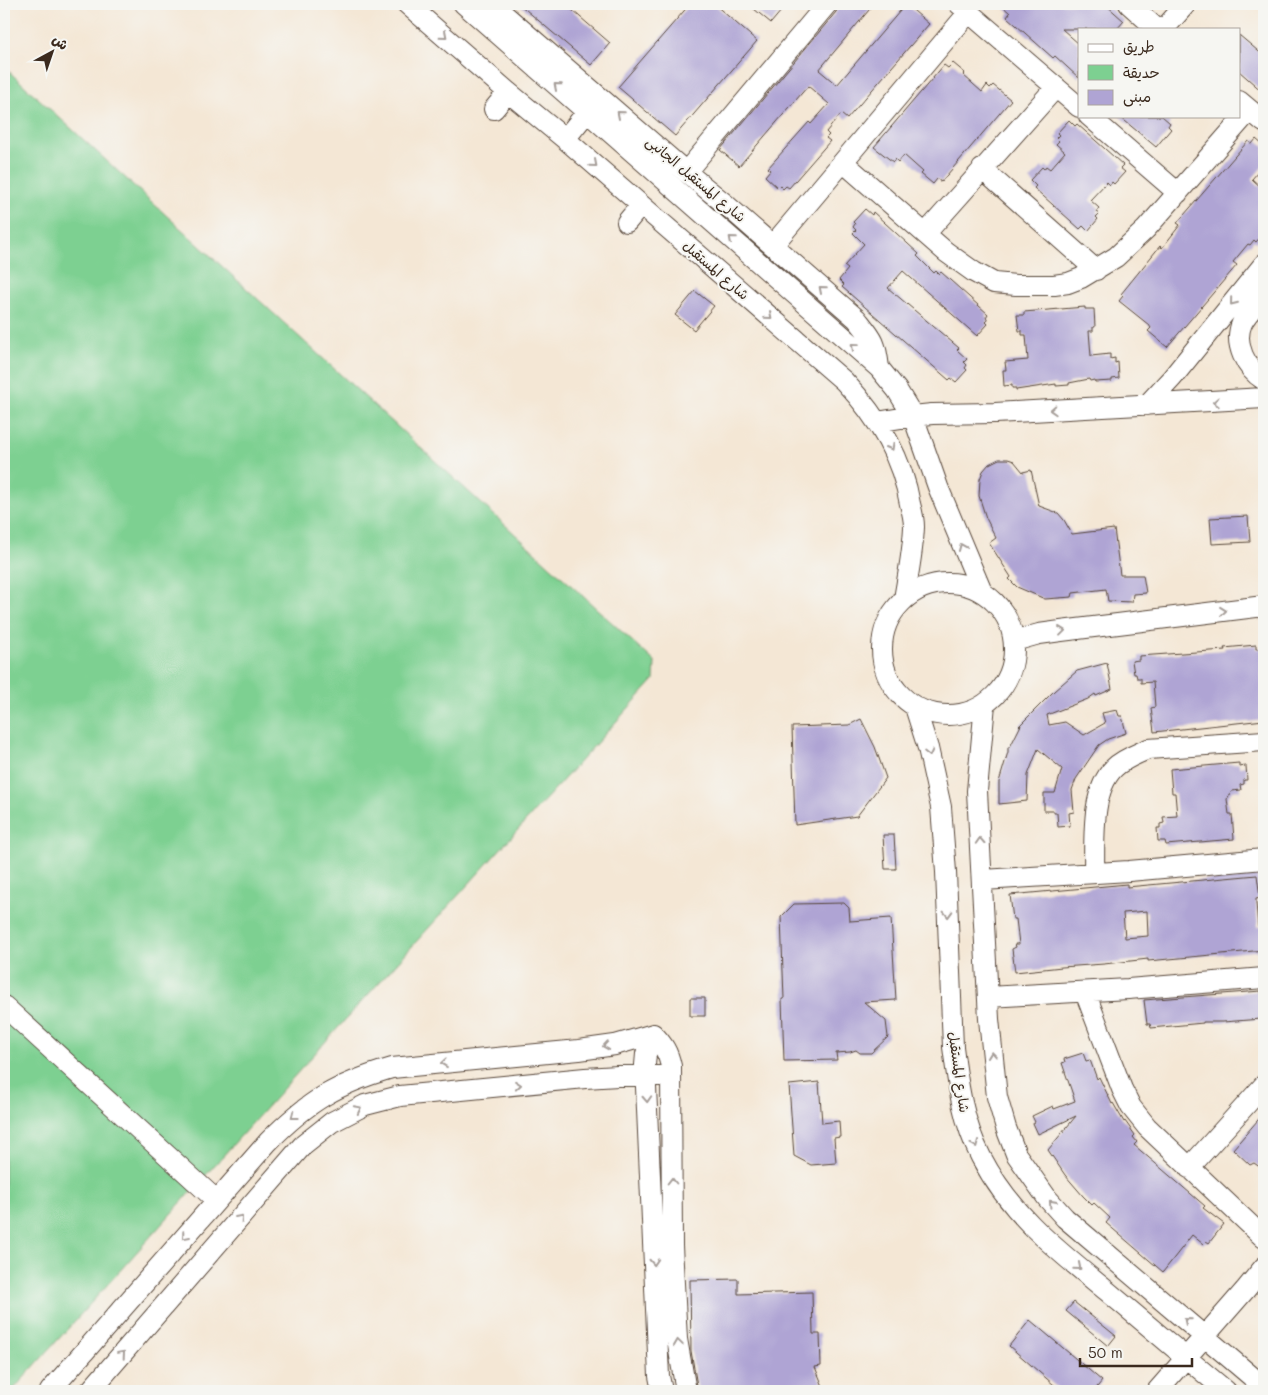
<svg xmlns="http://www.w3.org/2000/svg" width="1268" height="1395" font-family="Mali,'Playpen Sans Arabic',sans-serif">
<style>
.green{fill:#7dd091;stroke:#5c7d58}
.building{fill:#afa4d4;fill-rule:evenodd}
.lines{fill:none;stroke-linecap:round;stroke-linejoin:round}
.minor-casing{stroke:#574639;stroke-width:22}
.minor{stroke:#fff;stroke-width:20}
.oneway{stroke:#a79f9a}
.labels{text-anchor:middle;stroke-width:4;stroke-linejoin:round;paint-order:stroke}
.street-label{font-size:14px;fill:#3b2a1e;stroke:#f6f6f2}
</style>
<rect width="100%" height="100%" fill="#f6f6f2"/>
<filter id="ink" filterUnits="userSpaceOnUse"><feTurbulence type="fractalNoise" baseFrequency=".02" numOctaves="2"/><feDisplacementMap in="SourceGraphic" scale="10" xChannelSelector="R" yChannelSelector="G"/><feConvolveMatrix kernelMatrix="1 2 1 2 8 2 1 2 1" color-interpolation-filters="sRGB"/></filter>
<filter id="wash" filterUnits="userSpaceOnUse"><feTurbulence type="fractalNoise" baseFrequency=".0096" numOctaves="4" result="noise"/><feDisplacementMap in="SourceGraphic" scale="20" xChannelSelector="R" yChannelSelector="G"/><feGaussianBlur stdDeviation="1.12" result="paint"/><feColorMatrix in="noise" values="0 0 0 0 0 0 0 0 0 0 0 0 0 0 0 0 0 1.4 0 .05"/><feComposite in="paint" operator="in"/></filter>
<g filter="url(#wash)">
<rect width="100%" height="100%" fill="#f4e7d5"/>
<!-- green -->
<path class="green" d="M4,67L655,662L654,680L327,1040L12,1391H4Z"/>
<g id="blocks">
<!-- building -->
<path class="building" d="M519,4H565L610,43L591,65Z
M690,4H714L757,41L675,136L618,87Z
M748,4H787L771,23Z
M839,4H874L819,70L837,85L906,4L929,24L847,119L841,114L826,132L829,135L826,138L830,141L789,188L786,186L783,189L780,186L778,188L765,176L770,170L768,168L809,122L811,124L829,104L808,86L739,166L720,150L836,12Z
M1000,4H1105L1124,21L1117,29H1062L1079,44V78L1055,56L1053,58L1007,17L1010,13Z
M1239,35L1264,56V93L1239,71Z
M953,63L965,73L963,75L982,92L987,85L990,88L993,85L1011,100L941,182L937,179L933,184L921,174L923,172L904,155L898,162L895,159L893,162L874,147L944,65L948,68Z
M1119,116H1162L1170,123L1168,126L1171,129L1156,147Z
M1069,120L1075,126L1077,124L1123,165L1120,168L1125,172L1114,184L1112,182L1110,185L1107,182L1090,200L1099,208L1096,212L1099,214L1096,217L1098,219L1088,231L1083,226L1080,229L1034,188L1036,186L1030,180L1042,167L1044,169L1046,166L1050,169L1065,152L1056,144L1059,141L1056,138L1059,135L1057,133Z
M1256,139L1264,146V165L1252,179L1264,190V233L1256,242L1254,240L1250,245L1248,244L1233,262L1237,265L1167,347L1148,331L1151,328L1149,325L1119,301L1123,296L1121,294L1160,246L1162,248L1180,225L1177,223L1248,141L1252,144Z
M865,209L872,215L873,212L919,254L917,256L934,273L936,271L939,274L941,272L988,314L986,317L988,320L986,322L988,324L977,336L903,271L888,288L959,348L957,350L967,359L964,362L967,365L965,368L967,370L956,382L951,378L949,380L842,287L844,285L839,280L848,269L844,266L864,244L853,233L856,230L853,227L855,224L853,222Z
M695,291L714,306L694,330L675,315Z
M1085,307V309H1094L1095,327H1093V331H1089L1091,356L1110,354V359L1115,358V363L1118,362L1119,378L1112,379V381L1095,382L1094,380L1090,381L1089,379L1069,383V385L1056,386V384L1016,390V388H1012V385L1004,386L1003,370H1006L1005,362L1028,360L1026,335H1022V331H1019L1017,315H1024V312Z
M999,459H1008L1014,461L1023,472L1031,470L1039,506L1058,513L1064,520L1072,534L1114,529L1120,575H1143L1146,593L1133,594L1132,602L1108,601L1106,589L1073,593L1072,597L1045,599L1017,587L1009,579L1011,577L989,543L996,538L986,518L979,496L980,479L983,471L989,464Z
M1248,516L1250,542L1212,544L1210,518Z
M1256,645V649L1264,648V665H1261L1262,673L1261,674L1264,694V720L1154,732L1151,708L1155,707L1153,682L1141,683V678H1137L1136,674H1134L1132,661L1139,660V656L1225,650L1224,648Z
M1107,663L1112,689L1096,696L1095,694L1088,699L1047,715L1049,725L1065,722L1084,735L1105,723L1102,713L1117,710L1119,716H1122L1126,733L1108,739L1099,745L1076,779L1072,790L1074,812L1069,813L1070,826L1058,827L1057,813H1054V811H1044V793H1055L1062,769L1038,749L1028,775L1027,801L999,804V782L1008,752V747H1010L1021,725L1019,726L1054,691L1077,671Z
M861,719L875,747L886,778L857,816L795,825L792,727L849,725Z
M1239,763V767L1246,766L1247,780H1244V784L1240,785L1241,790L1232,791L1227,799L1229,814H1232L1234,839L1166,845L1165,841H1158L1157,828H1160V824L1164,823L1163,817L1177,816L1175,793H1172L1170,769Z
M883,835H894L896,869H885Z
M1257,875L1260,898L1256,899V903L1258,927L1264,926V950L1148,961V959L1104,964L1062,967L1015,972L1012,949L1016,947L1015,944H1019L1016,919H1013L1010,895L1127,884V887ZM1147,911L1148,936L1125,938L1123,913Z
M844,903L849,908L850,921L891,918L896,1000L864,1002L886,1021L888,1037L871,1053H860L856,1050L850,1052L836,1053L837,1060L784,1061L782,999H784L781,917L794,904Z
M1261,991L1264,1014L1260,1016L1261,1019L1223,1022H1203V1023L1151,1028L1150,1024H1147L1144,1000Z
M690,998H705V1016H690Z
M1083,1053L1086,1061L1090,1060L1097,1079L1099,1077L1112,1104L1113,1103L1124,1122L1125,1121L1135,1135L1133,1137L1137,1142L1134,1145L1205,1206L1203,1208L1224,1224L1209,1243L1206,1241L1203,1244L1192,1235L1163,1272L1106,1223L1110,1218L1094,1203L1092,1205L1083,1196L1065,1175L1048,1150L1076,1116L1038,1134L1033,1123L1035,1122L1032,1116L1053,1106L1054,1109L1075,1101L1062,1063L1065,1062L1064,1059Z
M819,1082L822,1123L839,1121L840,1137L834,1138L836,1163L811,1165L794,1156L789,1085Z
M1264,1113V1170L1254,1163L1250,1165L1233,1149Z
M738,1279V1294L812,1292L813,1334H820L821,1366L815,1367L825,1391H698L691,1351L690,1280Z
M1074,1302L1116,1336L1108,1346L1066,1311Z
M1030,1320L1102,1381L1094,1391H1061L1009,1346Z"/>
</g>
</g>
<g filter="url(#ink)">
<use href="#blocks" fill-opacity="0" stroke="#574639" stroke-width="1"/>
<g class="lines">
<defs>
<path id="minor" d="M407,4L508,92L565,139L844,381C877,416 902,457 910,504C912,511 914,519 914,527C913,551 908,575 904,599
M464,4L879,368L897,390L913,416L938,487L982,592
M492,4L686,172L724,203L857,319C873,339 876,341 879,368
M959,4L1079,107
M1129,4L1157,29
M1164,29L1186,4
M1239,101L1264,122
M494,109L508,92
M1089,116L1178,193
M565,139L587,112
M843,162L946,252L974,272L994,283L1016,285H1054L1068,283L1081,278L1116,257L1146,229L1250,110
M982,169L1096,270
M686,172L827,4
M627,222L641,205
M926,233L1056,87
M773,245L969,12
M1264,295C1257,304 1247,313 1242,323C1233,344 1246,369 1264,380
M1147,405L1172,378L1264,264
M877,422L913,416L932,414L995,413L1264,398
M882 649a66 66 0 1 1 132 0a66 66 0 1 1-132 0Z
M1014,641L1039,634L1061,631L1264,606
M985,704L977,791L989,1019L997,1097L1006,1128L1016,1154L1047,1198L1065,1218L1264,1387
M915,707L928,748L941,807L946,872L953,1047C958,1085 963,1122 981,1157C1011,1215 1057,1250 1107,1291C1146,1324 1186,1358 1226,1391
M1094,873C1095,842 1090,792 1114,768C1123,759 1137,754 1148,749L1264,741
M983,880L1129,871L1264,859
M1085,992L1122,1089L1131,1107L1147,1127L1264,1238
M988,997L1128,989L1264,978
M4,1006L216,1200
M653,1034C663,1044 668,1052 671,1066L672,1246L677,1339L686,1391
M653,1034L646,1054L645,1065L659,1376L662,1391
M1189,1168L1264,1085
M50,1391L268,1142C308,1101 337,1084 392,1068L579,1050L615,1045L653,1034
M90,1391L303,1145L332,1122L365,1105L400,1096L585,1078L618,1076H671
M1157,1391L1246,1289L1264,1267"/>
</defs>
<!-- minor casing -->
<use href="#minor" class="minor-casing"/>
<!-- minor -->
<use href="#minor" class="minor"/>
</g>
<!-- one-way arrows -->
<defs><path id="oneway-chevron" d="M-2-3.5L2.5 0L-2 3.5" fill="none" stroke-width="1.6" stroke-linecap="round" stroke-linejoin="round" transform="scale(1.25)"/></defs>
<g class="oneway">
<use href="#oneway-chevron" transform="translate(444 35) rotate(41)"/>
<use href="#oneway-chevron" transform="translate(557 86) rotate(-139)"/>
<use href="#oneway-chevron" transform="translate(620 114) rotate(-139)"/>
<use href="#oneway-chevron" transform="translate(594 164) rotate(41)"/>
<use href="#oneway-chevron" transform="translate(732 239) rotate(-139)"/>
<use href="#oneway-chevron" transform="translate(822 289) rotate(-139)"/>
<use href="#oneway-chevron" transform="translate(1233 302) rotate(129)"/>
<use href="#oneway-chevron" transform="translate(769 316) rotate(41)"/>
<use href="#oneway-chevron" transform="translate(854 346) rotate(-139)"/>
<use href="#oneway-chevron" transform="translate(1216 402) rotate(177)"/>
<use href="#oneway-chevron" transform="translate(1053 410) rotate(177)"/>
<use href="#oneway-chevron" transform="translate(891 447) rotate(60)"/>
<use href="#oneway-chevron" transform="translate(962 547) rotate(-113)"/>
<use href="#oneway-chevron" transform="translate(1223 611) rotate(-6)"/>
<use href="#oneway-chevron" transform="translate(1062 631) rotate(-7)"/>
<use href="#oneway-chevron" transform="translate(929 753) rotate(77)"/>
<use href="#oneway-chevron" transform="translate(980 841) rotate(-93)"/>
<use href="#oneway-chevron" transform="translate(948 914) rotate(88)"/>
<use href="#oneway-chevron" transform="translate(606 1046) rotate(171)"/>
<use href="#oneway-chevron" transform="translate(992 1055) rotate(-96)"/>
<use href="#oneway-chevron" transform="translate(444 1063) rotate(174)"/>
<use href="#oneway-chevron" transform="translate(518 1085) rotate(-5)"/>
<use href="#oneway-chevron" transform="translate(647 1099) rotate(87)"/>
<use href="#oneway-chevron" transform="translate(358 1109) rotate(-27)"/>
<use href="#oneway-chevron" transform="translate(294 1116) rotate(142)"/>
<use href="#oneway-chevron" transform="translate(975 1144) rotate(67)"/>
<use href="#oneway-chevron" transform="translate(672 1181) rotate(-90)"/>
<use href="#oneway-chevron" transform="translate(1052 1203) rotate(-132)"/>
<use href="#oneway-chevron" transform="translate(240 1218) rotate(-49)"/>
<use href="#oneway-chevron" transform="translate(185 1236) rotate(131)"/>
<use href="#oneway-chevron" transform="translate(654 1262) rotate(87)"/>
<use href="#oneway-chevron" transform="translate(1078 1267) rotate(40)"/>
<use href="#oneway-chevron" transform="translate(1187 1321) rotate(-140)"/>
<use href="#oneway-chevron" transform="translate(678 1343) rotate(-98)"/>
<use href="#oneway-chevron" transform="translate(122 1354) rotate(-49)"/>
</g>
</g>
<g class="labels">
<!-- street labels -->
<g class="street-label">
<text transform="translate(696 179) rotate(40)" y="5">شارع المستقبل الجانبى</text>
<text transform="translate(716 270) rotate(41)" y="5">شارع المستقبل</text>
<text transform="translate(959 1072) rotate(82)" y="5">شارع المستقبل</text>
</g>
</g>
<!-- margin -->
<rect width="1268" height="1395" fill="none" stroke="#f6f6f2" stroke-width="20"/>
<!-- legend -->
<rect x="1078" y="28" width="162" height="90" fill="#f6f6f2" stroke="#aba49d"/>
<rect x="1088" y="44" width="25" height="8" fill="#ffffff" stroke="#aba49d"/>
<text x="1123" y="52" font-size="15" fill="#3b2a1e">طريق</text>
<rect x="1088" y="65" width="25" height="15" fill="#7dd091" stroke="#aba49d"/>
<text x="1123" y="78" font-size="15" fill="#3b2a1e">حديقة</text>
<rect x="1088" y="90" width="25" height="15" fill="#afa4d4" stroke="#aba49d"/>
<text x="1123" y="102" font-size="15" fill="#3b2a1e">مبنى</text>
<!-- north arrow -->
<g transform="translate(52 52) rotate(40)" stroke="#f6f6f2" stroke-width="4" paint-order="stroke">
<path d="M0-4L9 19L0 12L-9 19Z" fill="#3b2a1e"/>
<text y="-8" font-size="14" font-weight="bold" text-anchor="middle" fill="#3b2a1e">ش</text>
</g>
<!-- scale -->
<path d="M1080 1358v8h112v-8" fill="none" stroke="#3b2a1e" stroke-width="2.5"/>
<text x="1088" y="1358" font-size="15" fill="#3b2a1e" stroke="#f6f6f2" stroke-width="4" paint-order="stroke">50 m</text>
</svg>
